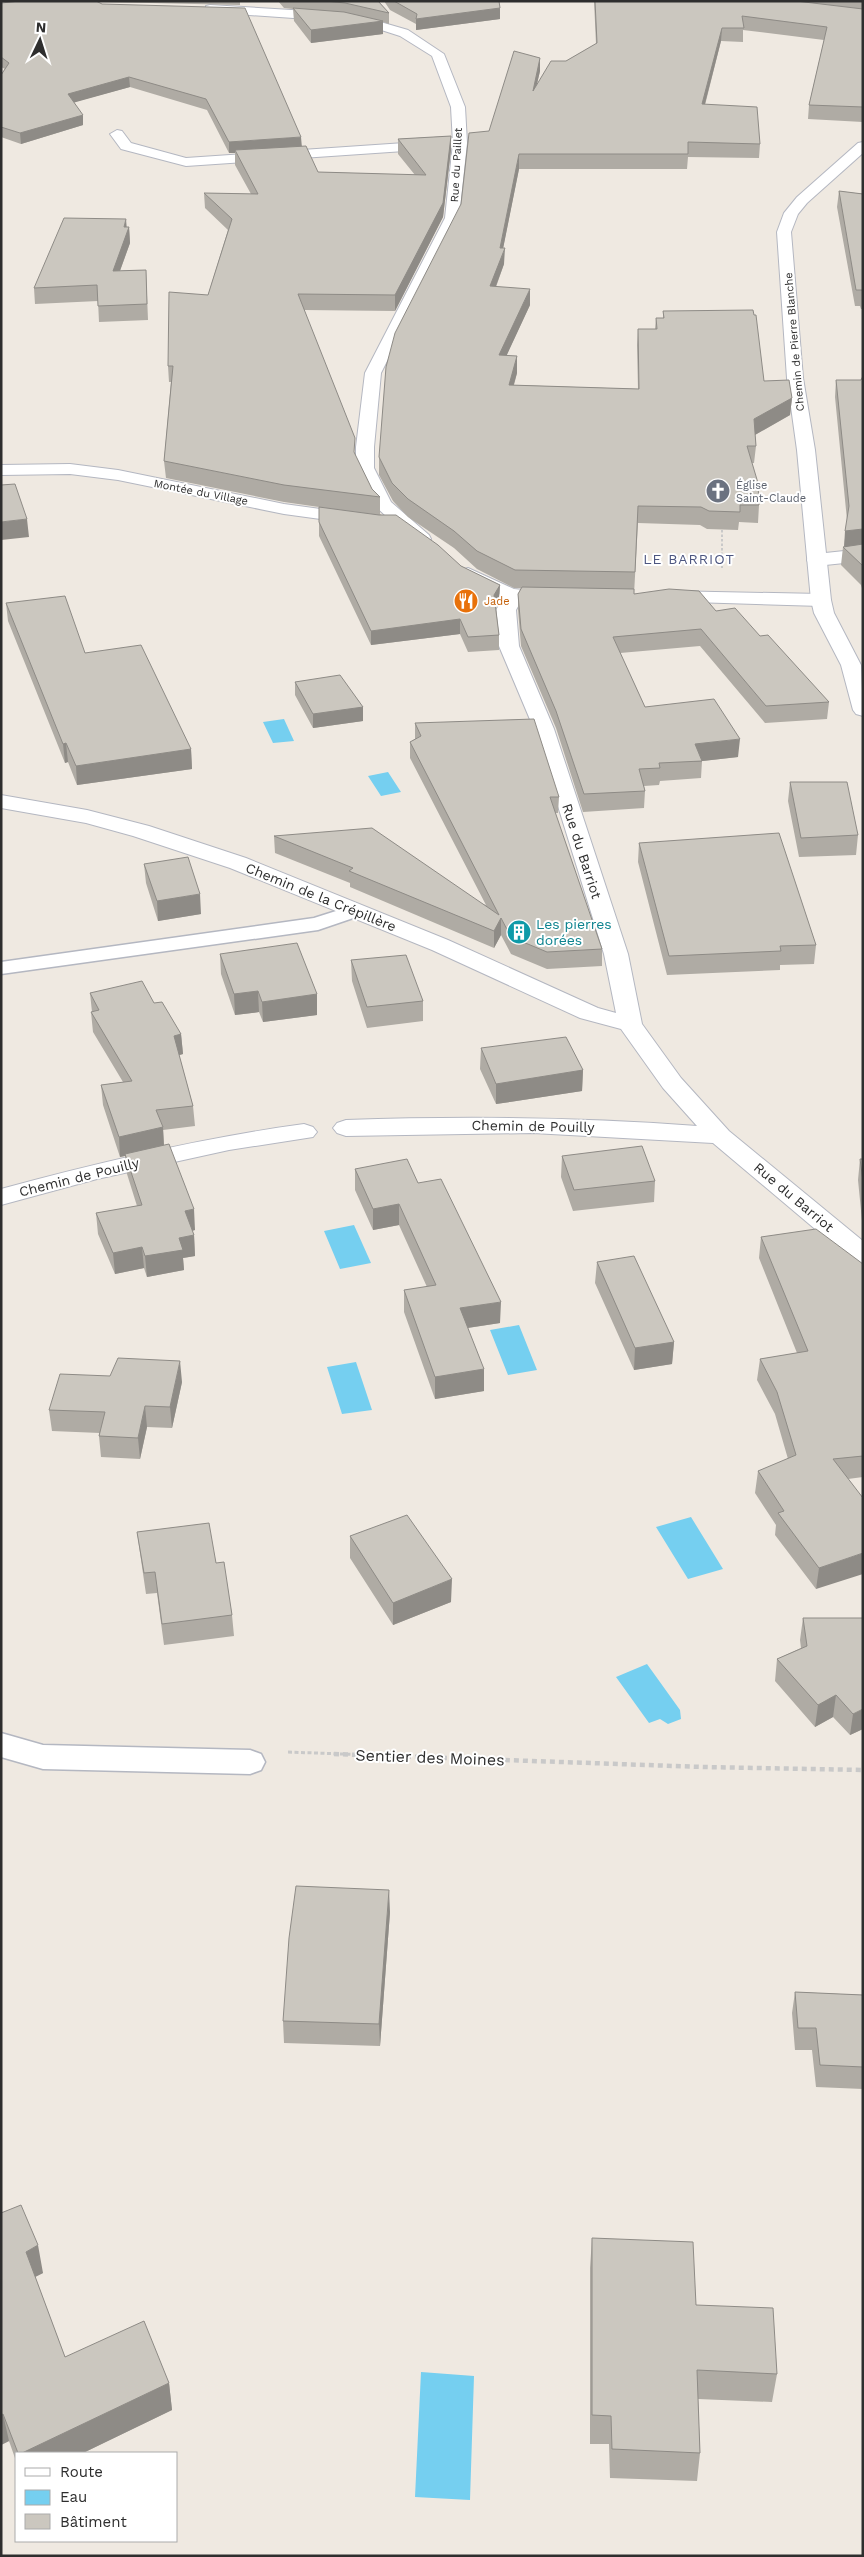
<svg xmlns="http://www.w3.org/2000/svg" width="864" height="2557" font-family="'Work Sans',sans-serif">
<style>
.water{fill:#75cff0}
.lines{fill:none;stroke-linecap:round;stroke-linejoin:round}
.service-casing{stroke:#b4b7c1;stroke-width:3}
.minor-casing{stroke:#b4b7c1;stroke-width:2}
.tertiary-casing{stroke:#b4b7c1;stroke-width:2}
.path-far2{stroke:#c9c9c9;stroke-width:2;stroke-dasharray:2.5 2;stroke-linecap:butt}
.path-far1{stroke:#c9c9c9;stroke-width:3;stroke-dasharray:4 2.5;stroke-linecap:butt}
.path{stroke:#c9c9c9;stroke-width:4.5;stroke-dasharray:5 4;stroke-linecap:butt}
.service{fill:#fff;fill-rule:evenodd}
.minor{fill:#fff;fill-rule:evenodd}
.tertiary{fill:#fff;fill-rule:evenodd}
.wall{fill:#afaba4}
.shaded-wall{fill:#8e8b86}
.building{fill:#cbc7bf;stroke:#8e8b86}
.labels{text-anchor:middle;stroke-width:4;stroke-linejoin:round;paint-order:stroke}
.far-street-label{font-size:11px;fill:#2e2e2e;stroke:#fff}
.far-worship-label{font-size:11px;fill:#5b616d;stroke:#fff;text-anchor:start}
.far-food-label{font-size:11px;fill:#c56008;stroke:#fff;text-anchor:start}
.far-quarter-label{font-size:14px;letter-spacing:1px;fill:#4d5680;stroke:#fff}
.street-label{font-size:14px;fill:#2e2e2e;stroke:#fff}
.culture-label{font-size:14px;fill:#0d838f;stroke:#fff;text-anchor:start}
.near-street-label{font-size:16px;fill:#2e2e2e;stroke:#fff}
</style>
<rect width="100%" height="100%" fill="#efe9e1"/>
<!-- water -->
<path class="water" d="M284,719L294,741L273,743L263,722Z
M388,772L401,792L381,796L368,776Z
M354,1225L371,1263L340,1269L324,1231Z
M519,1325L537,1370L508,1375L490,1330Z
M356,1362L372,1410L342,1414L327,1367Z
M691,1517L723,1569L688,1579L656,1527Z
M647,1664L680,1710L681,1719L668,1724L660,1719L649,1723L616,1677Z
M421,2372L474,2376L470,2500L415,2497Z"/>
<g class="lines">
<defs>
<path id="service" d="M355,905L362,907L365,911L362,915L318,930L1,974V962L314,918Z
M1,1733L43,1745L250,1750L261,1754L265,1762L261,1770L250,1774L43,1769L1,1757Z"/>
<path id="minor" d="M210,5L308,11L370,19L408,30L444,54L465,107L467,143L459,218L381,373L374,447V468L391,502L429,535L431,539L429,543H415L374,505L356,468V447L365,373L445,218L453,143L451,107L432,56L400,36L369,26L308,19L206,12V6Z
M117,130L122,131L131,143L186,158L434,141L441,145L434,149L186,166L121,149L110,134Z
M70,464L118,470L284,504L357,514L363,515L366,519L363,523L357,524L284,514L118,480L70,474L1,475V465Z
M863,549V561L816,566L809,564L807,560L809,556L816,554Z
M468,568L514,589L561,594L564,598L561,602L554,604L521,601L516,610L519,646L554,729L628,954L642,1024L681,1078L729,1131L863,1241V1264L853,1261L713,1143L533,1133L346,1136L337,1133L333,1128L337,1123L346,1120C463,1116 580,1117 697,1126L663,1088L621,1029L580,1018L432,950L230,868L133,836L86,823L1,808V795L87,810L149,826L246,858L448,940L598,1008L616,1013L604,954L534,729L499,646L496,610L504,597L461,578L459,574L461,570Z
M667,591L821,594L828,596L831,600L828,604L821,606L660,601L657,597L660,593Z
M304,1124L313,1127L317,1132L313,1137L229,1150L97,1179L1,1205V1189C101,1162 201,1138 304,1124Z"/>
<path id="tertiary" d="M863,142V153L807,203L798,214L791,232L803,378L815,450L831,600L834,613L861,665L863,716L856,714L853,710L841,665L814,613L811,600L797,450L787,378L777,232L784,213L797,197L858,143Z"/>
</defs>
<!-- service casing -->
<use href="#service" class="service-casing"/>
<!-- minor casing -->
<use href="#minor" class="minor-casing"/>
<!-- tertiary casing -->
<use href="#tertiary" class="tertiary-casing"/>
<!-- path-far2 -->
<path class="path-far2" d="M722,530V568"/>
<!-- path-far1 -->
<path class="path-far1" d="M288,1752L369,1755"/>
<!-- path -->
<path class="path" d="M334,1754L703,1767L863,1770"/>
<!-- service -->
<use href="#service" class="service"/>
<!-- minor -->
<use href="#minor" class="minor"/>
<!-- tertiary -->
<use href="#tertiary" class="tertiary"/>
</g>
<!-- wall -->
<path class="wall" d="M20,1L302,146L318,172L415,175L398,154V139L451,136V150L443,217L395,311L304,310L355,455L372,489L380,497V514L461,566L500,585L499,600L496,607L499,635V650L468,652L460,634L371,645L319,536V507L284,502L166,478L164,461L171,382H169L168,366L208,295L228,230L205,208L204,193L251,194L235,165V153H229L207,110L130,87L74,102L83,125L21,144L1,137V75L5,69L1,67V3Z
M102,1H240V5L104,2Z
M278,1H378L389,13V24L383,22V34L311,43L294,21L293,9L284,8Z
M384,1H499L500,19L416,30V24L390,10Z
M594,1H863V122L808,119L809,105L824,40L743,30V42L721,41L705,105L760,144L759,158L688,157L687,169H519L503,248L504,264L496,287L530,305L506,356H517V373L514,385L638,389L637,345L638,329H655L656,318H663V311L764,381L792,398L790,415L755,435L756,446L754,463H752L759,505L758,523L739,522L738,530L707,529L700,525L638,523L634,594L716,611L760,636L829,702L827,719L765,723L700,646L620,653L645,707L738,757L702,761L701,778L660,781L659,785L644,786L645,791L644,808L583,812L556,728L521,646L518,610V594L521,588H514L477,569L454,548L408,517L393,501L379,475V457L461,204L489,131L540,58V71L537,84L566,61L596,44Z
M839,191L863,194V309H861L860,306H855L837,207Z
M127,227H129L130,243L120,271L146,270L148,320L99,322L98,301L35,304L34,288Z
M863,376V591L861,585L841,565L843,547H844L847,520L835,397L836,380H861Z
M6,603L85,653L191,749L192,769L77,785L68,762L65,763L8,621Z
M295,682L363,707V721L313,728L295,695Z
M415,723L559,797L558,813H555L602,949V966L547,969L511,954L501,935L494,948L350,887V883L275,853L274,836L486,905L410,758V742L415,739Z
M790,782L858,835L856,855L799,857L788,801Z
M639,843L816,945L814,964L780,965V970L667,975L638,862Z
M144,864L201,914L158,921L146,883Z
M220,954L317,994V1015L263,1022L259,1012L235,1015L221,974Z
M351,960L423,1001V1021L367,1028L352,981Z
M90,993L154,1003L181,1034L183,1054L179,1055L193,1106L195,1126L163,1130L164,1145L195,1230L192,1231L194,1235L195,1256L183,1258L184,1270L147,1277L144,1268L115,1274L98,1234L96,1213L137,1206L127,1174L125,1156L120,1157L103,1105L101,1085L123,1082L93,1032L91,1012H92Z
M481,1048L583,1070L582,1091L496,1104L480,1069Z
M562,1156L655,1181L654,1202L573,1211L561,1177Z
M860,1159H863V1231L858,1180Z
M355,1169L418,1183L500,1323L468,1328L484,1391L435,1399L404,1312V1290L427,1287L399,1225L373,1230L355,1190Z
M761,1237L863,1264V1477L848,1479L816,1589L775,1535L776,1525L755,1493L758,1471L788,1459L775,1414L757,1380L760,1359L797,1353L759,1258Z
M597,1262L674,1342L672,1364L634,1370L595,1283Z
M182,1382L172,1428L147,1427L140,1459L101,1457L99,1436L100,1433L52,1431L49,1410Z
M137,1532L216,1563L232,1615L234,1636L164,1645L157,1593L146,1594L140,1553Z
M350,1536L451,1602L393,1625L350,1558Z
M803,1618L863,1729L850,1735L833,1717L815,1727L775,1681L777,1659L801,1648L800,1640Z
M390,1912L380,2046L284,2043L283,2021Z
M795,1992L863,1995V2089L816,2087L812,2050H795L792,2013Z
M1,2213L43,2273L35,2277L65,2357L169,2383L172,2410L83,2453H16V2461L9,2441L1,2445Z
M592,2238L696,2305L777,2374L772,2402L698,2399L700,2453L697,2481L610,2478L609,2444H590V2268Z"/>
<!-- shaded-wall -->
<path class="shaded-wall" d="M500,8V19L416,30V19Z
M383,21V34L311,43V30Z
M722,28L721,41L701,119L702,104Z
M540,58V71L532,105L533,91Z
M129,77L130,87L69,104L68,94Z
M83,115V125L21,144L20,133Z
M451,136V150L443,217L395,311V295Z
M301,137L302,148L235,150V153H229V142Z
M519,154V169L501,259L505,248L504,264L490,302V286L500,248Z
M126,219L127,231L129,227L130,243L114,287L113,271Z
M530,289V305L499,372V355Z
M517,356V373L509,401V385Z
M792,398L790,415L753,436L754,419Z
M27,519L29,537L1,540V522Z
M863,529V547L844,548L845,531Z
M500,585L499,600L494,610V595Z
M460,619V634L371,645V631Z
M363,707V721L313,728V714Z
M740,739L738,757L694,762L695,744Z
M66,743L68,762L65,763L63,744Z
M191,749L192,769L77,785L76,766Z
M200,894L201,914L158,921L157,901Z
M501,918V935L494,948V931Z
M258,991L259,1012L235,1015L234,994Z
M317,994V1015L263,1022L262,1002Z
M181,1034L183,1054L176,1056L174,1036Z
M583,1070L582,1091L496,1104V1084Z
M163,1127L164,1147L120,1157L119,1137Z
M399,1204V1225L373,1230V1209Z
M194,1209L195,1230L186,1232L185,1211Z
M194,1235L195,1256L183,1258L184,1270L147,1277L145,1256L179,1238Z
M142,1247L144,1268L115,1274L113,1253Z
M501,1302L500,1323L460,1329V1308Z
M674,1342L672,1364L634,1370L635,1348Z
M180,1361L182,1382L172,1428L170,1407Z
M484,1369V1391L435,1399V1377Z
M145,1406L147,1427L140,1459L138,1438Z
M863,1553V1574L816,1589L819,1568Z
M452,1579L451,1602L393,1625V1603Z
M836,1695L833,1717L815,1727L818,1705Z
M863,1709V1729L850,1735L853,1714Z
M389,1890L390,1912L380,2046L379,2024Z
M38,2245L43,2273L31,2279L26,2252Z
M169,2383L172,2410L83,2453H22Z
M3,2414L9,2441L1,2445V2415Z"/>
<!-- building -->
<path class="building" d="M20,1H96L102,4L245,8L301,137L229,142L206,99L129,77L68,94L83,115L20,133L1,127V75L9,63L1,57V3Z
M325,1H378L389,13L345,3Z
M394,1H499L500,8L416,19L417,14Z
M595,1H796L863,9V107L809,105L827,27L742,16L744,28H722L702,104L757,107L760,144L688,142V154H519L500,248H505L490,286L530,289L499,355L517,356L509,385L639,389L638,329H657L656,318H664L663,311L753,310L754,315H756L764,381L789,380L792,398L754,419L756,446H747L758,483L759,505H740V512L709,511L701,507L638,506L635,572L515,570L477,551L454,531L408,499L392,483L379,457L386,367L395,333L461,204L469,133L489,131L514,51L540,58L533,91L551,61H566L597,43Z
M293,8L344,12L383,21L311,30Z
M451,136L443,203L395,295L298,294L355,438L354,452L372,489L380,497L284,485L164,461L173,366H168L169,292L208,295L232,219L204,193L258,194L235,150L306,146L318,172L426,175L398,139Z
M839,191L863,194V293L862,290H856Z
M64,218L126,219L124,227H129L113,271L146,270L147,304L98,306L97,285L34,288Z
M863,376V529L845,531L849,506L836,380H861Z
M15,484L27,519L1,522V485Z
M319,507L379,515H396L438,545L461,566L500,585L494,595L499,635L468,637L460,619L371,631L319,522Z
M863,544V566L843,547Z
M522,587L634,589V594L669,589L699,591L716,611L735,608L760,636L768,635L829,702L766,706L701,629L613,637L645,707L714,699L740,739L695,744L702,761L659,763L660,768L639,769L645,791L584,794L556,711L521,629L518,594Z
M65,596L85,653L141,645L191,749L76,766L66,743L63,744L6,603Z
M340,675L363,707L313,714L295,682Z
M534,719L559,797H550L602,949L547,952L511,937L501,918L494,931L349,871L353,868L274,836L372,828L499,915L410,742L421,736L415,723Z
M790,782H847L858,835L801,838Z
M779,833L816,945L780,946L781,951L669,956L639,843Z
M188,857L200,894L157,901L144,864Z
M297,943L317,994L262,1002L258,991L234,994L220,954Z
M406,955L423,1001L367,1007L351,960Z
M142,981L154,1003L162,1002L181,1034L174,1036L193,1106L156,1110L163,1127L119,1137L101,1085L132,1081L91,1012L99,1010L90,993Z
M566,1037L583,1070L496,1084L481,1048Z
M169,1144L194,1209L185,1211L194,1235L179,1238L183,1250L145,1256L142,1247L113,1253L96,1213L142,1205L125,1154Z
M642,1146L655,1181L574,1190L562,1156Z
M407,1159L418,1183L441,1179L501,1302L460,1308L484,1369L435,1377L404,1290L436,1285L399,1204L373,1209L355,1169Z
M860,1159H863V1181Z
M816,1229L863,1264V1456L833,1459L863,1498V1553L819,1568L778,1513L784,1511L758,1471L796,1455L777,1392L760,1359L808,1351L761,1237Z
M634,1256L674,1342L635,1348L597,1262Z
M118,1358L180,1361L170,1407L145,1406L138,1438L99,1436L105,1412L49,1410L60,1374L110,1376Z
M407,1515L452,1579L393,1603L350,1536Z
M209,1523L216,1563L224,1562L232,1615L162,1624L155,1572L144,1573L137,1532Z
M803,1618H863V1709L853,1714L836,1695L818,1705L777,1659L807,1646Z
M296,1886L389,1890L379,2024L283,2021L289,1938Z
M795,1992L863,1995V2067L820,2065L816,2028H798Z
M21,2205L38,2245L26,2252L65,2357L144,2321L169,2383L22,2453H18L3,2414L1,2415V2213Z
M592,2238L693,2242L696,2305L773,2308L777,2374L697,2370L700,2453L612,2449L611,2416L592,2415Z"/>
<!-- icons -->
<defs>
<symbol id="church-disc" viewBox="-11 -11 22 22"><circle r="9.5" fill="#6b7280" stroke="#fff"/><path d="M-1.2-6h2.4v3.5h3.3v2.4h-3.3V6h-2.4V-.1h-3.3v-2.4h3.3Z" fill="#fff"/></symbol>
<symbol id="restaurant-disc" viewBox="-11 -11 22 22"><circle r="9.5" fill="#e8710a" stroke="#fff"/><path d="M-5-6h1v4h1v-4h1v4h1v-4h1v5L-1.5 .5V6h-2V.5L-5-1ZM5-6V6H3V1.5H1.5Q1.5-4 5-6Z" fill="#fff"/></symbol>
<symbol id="building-disc" viewBox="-11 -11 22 22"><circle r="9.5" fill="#0f9aa8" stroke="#fff"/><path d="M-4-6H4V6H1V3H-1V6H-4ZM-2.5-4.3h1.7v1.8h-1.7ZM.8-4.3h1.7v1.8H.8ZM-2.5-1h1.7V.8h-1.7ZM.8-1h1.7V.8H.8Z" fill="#fff"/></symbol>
</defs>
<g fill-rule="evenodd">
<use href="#church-disc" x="704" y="477" width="28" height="28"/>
<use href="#restaurant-disc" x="452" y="587" width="28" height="28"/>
<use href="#building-disc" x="505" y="918" width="28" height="28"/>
</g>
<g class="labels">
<!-- far-street labels -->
<g class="far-street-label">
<text transform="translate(456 165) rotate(-87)" y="4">Rue du Paillet</text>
<text transform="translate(794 342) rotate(-95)" y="4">Chemin de Pierre Blanche</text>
<text transform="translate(201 492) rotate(11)" y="4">Montée du Village</text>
</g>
<!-- far-worship labels -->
<g class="far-worship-label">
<text x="736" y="489">Église<tspan x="736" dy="13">Saint-Claude</tspan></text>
</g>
<!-- far-food labels -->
<g class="far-food-label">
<text x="484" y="605">Jade</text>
</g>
<!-- far-quarter labels -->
<g class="far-quarter-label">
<text x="689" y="564">LE BARRIOT</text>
</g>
<!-- street labels -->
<g class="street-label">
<text transform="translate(582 851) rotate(72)" y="5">Rue du Barriot</text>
<text transform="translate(321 897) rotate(22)" y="5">Chemin de la Crépillère</text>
<text transform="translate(533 1126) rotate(1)" y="5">Chemin de Pouilly</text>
<text transform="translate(79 1177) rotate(-14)" y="5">Chemin de Pouilly</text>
<text transform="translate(794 1197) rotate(40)" y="5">Rue du Barriot</text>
</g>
<!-- culture labels -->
<g class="culture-label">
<text x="536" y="929">Les pierres<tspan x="536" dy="16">dorées</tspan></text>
</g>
<!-- near-street labels -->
<g class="near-street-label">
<text transform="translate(430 1757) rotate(2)" y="6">Sentier des Moines</text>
</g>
</g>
<!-- border -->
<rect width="864" height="2557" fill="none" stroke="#2e2e2e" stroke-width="5"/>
<!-- legend -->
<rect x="15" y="2452" width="162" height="90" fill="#ffffff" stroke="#ababab"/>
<rect x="25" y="2468" width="25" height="8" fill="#ffffff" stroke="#ababab"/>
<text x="60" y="2477" font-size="15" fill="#2e2e2e">Route</text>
<rect x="25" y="2490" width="25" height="15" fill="#75cff0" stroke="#ababab"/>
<text x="60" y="2502" font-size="15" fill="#2e2e2e">Eau</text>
<rect x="25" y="2514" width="25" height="15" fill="#cbc7bf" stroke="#ababab"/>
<text x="60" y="2527" font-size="15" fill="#2e2e2e">Bâtiment</text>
<!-- north arrow -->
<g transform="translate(40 40) rotate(4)" stroke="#ffffff" stroke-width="4" paint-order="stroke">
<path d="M0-4L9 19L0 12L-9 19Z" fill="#2e2e2e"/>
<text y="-8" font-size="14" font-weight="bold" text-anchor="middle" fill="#2e2e2e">N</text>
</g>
</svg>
